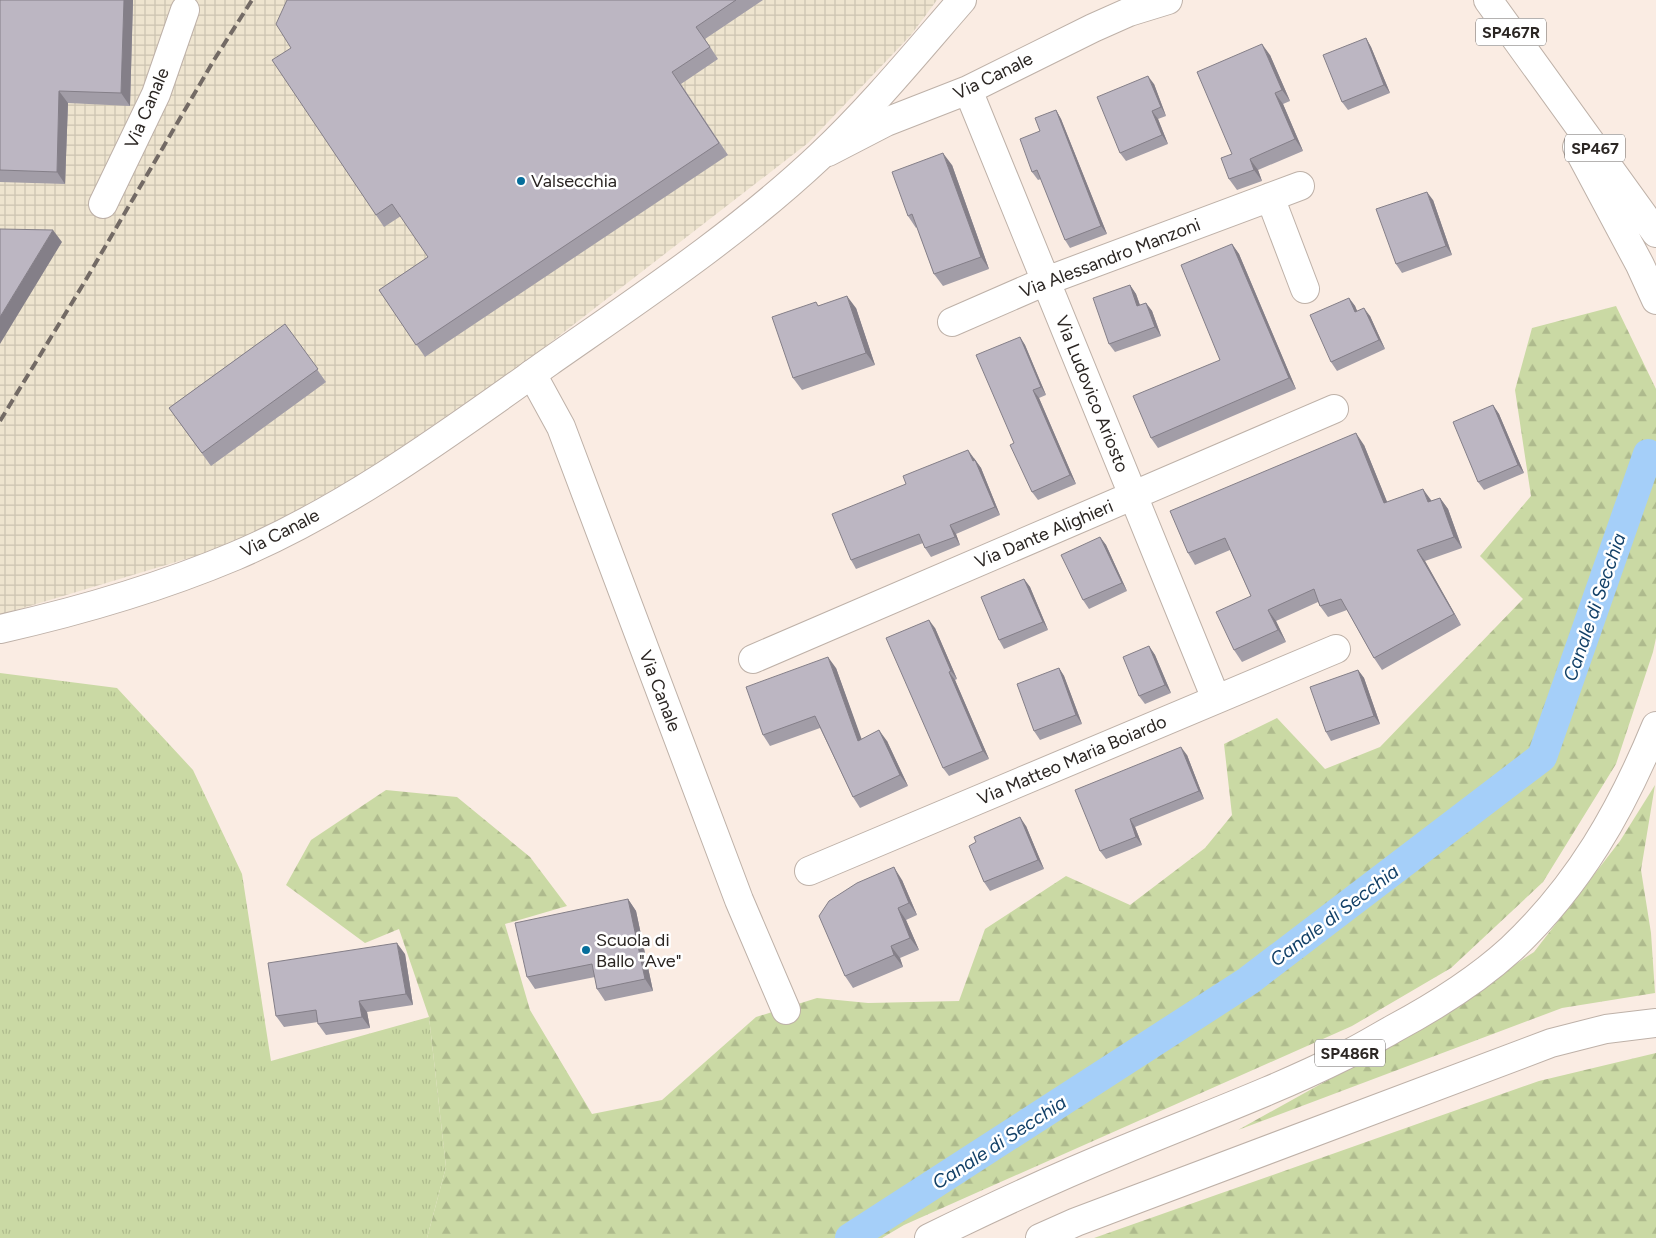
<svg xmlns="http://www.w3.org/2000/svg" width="1656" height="1238" font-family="Figtree,sans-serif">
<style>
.industrial{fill:url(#industrial-grid)}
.grass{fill:url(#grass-tufts)}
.forest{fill:url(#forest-firs)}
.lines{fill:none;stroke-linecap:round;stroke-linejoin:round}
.canal{stroke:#a5cff9;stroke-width:30}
.minor-casing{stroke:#beb1a8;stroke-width:30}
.major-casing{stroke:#beb1a8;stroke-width:30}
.minor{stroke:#fff;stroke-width:28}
.major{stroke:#fff;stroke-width:28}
.rail{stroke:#736a65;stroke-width:4;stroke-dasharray:10 5;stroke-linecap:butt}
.wall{fill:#a29da7}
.shaded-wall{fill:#847f88}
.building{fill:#bcb6c2;stroke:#847f88}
.poi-dot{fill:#066e9b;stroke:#fff;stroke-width:2}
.labels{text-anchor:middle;stroke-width:5;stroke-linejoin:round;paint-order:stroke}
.shield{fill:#fff;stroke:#6b6765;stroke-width:1}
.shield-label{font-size:16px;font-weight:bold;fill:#2b2623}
.street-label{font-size:18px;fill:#2b2623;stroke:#fff}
.poi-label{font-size:18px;fill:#2b2623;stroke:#fff;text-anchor:start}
.water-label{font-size:19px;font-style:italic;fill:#134168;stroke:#fff}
</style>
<defs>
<pattern id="industrial-grid" width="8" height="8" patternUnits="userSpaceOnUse" patternTransform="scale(1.25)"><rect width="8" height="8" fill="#eee4cf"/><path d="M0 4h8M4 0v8" fill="none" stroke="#ccc3b1"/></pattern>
<pattern id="grass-tufts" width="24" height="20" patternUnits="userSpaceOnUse" patternTransform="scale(1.25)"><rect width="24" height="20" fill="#cad9a4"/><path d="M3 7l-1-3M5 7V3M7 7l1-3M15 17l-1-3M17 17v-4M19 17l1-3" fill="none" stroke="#aeba8d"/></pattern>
<pattern id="forest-firs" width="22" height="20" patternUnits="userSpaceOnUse" patternTransform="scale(1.25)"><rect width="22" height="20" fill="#cad9a4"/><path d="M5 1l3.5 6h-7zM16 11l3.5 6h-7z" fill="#aeba8d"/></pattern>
</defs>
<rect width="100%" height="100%" fill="#faece3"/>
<!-- industrial -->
<path class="industrial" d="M0,0H937L911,35L808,143L524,363L368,470L239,543L0,615Z"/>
<!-- grass -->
<path class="grass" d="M0,673L117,688L193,770L242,874L271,1061L429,1017L446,1167L427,1238H0Z"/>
<!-- forest -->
<path class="forest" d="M1616,306L1656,389V638L1653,652L1616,764L1543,882L1451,968L1352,1026L904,1225L882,1238H427L446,1167L429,1017L399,929L365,943L286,885L311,840L386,790L457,797L530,857L567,906L505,924L530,1010L592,1114L662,1100L756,1017L817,998L868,1003L959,1001L985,929L1066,876L1130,905L1205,848L1232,815L1224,744L1277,718L1325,769L1380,747L1523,599L1480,556L1531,496L1515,390L1532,328Z
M1655,785L1641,870L1651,933L1655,993L1562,1008L1238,1130L1407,1036L1534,952L1620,841Z
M1656,1053V1238H1094L1539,1081Z"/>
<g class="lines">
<!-- canal -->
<path class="canal" d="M850,1238L1248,981L1542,757L1648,454"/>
<defs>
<path id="minor" d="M968,90L1216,699
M828,152L886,122L968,90L1093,28L1129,12L1168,0
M1270,197L1305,289
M103,204L156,94L185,10
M952,322L1046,281L1300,186
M532,374L561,427L739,900L786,1010
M753,659L1334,409
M809,871L1336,649"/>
<path id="major" d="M1488,0L1656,233
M1577,147L1640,265L1656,300
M0,629C80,611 159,588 235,556C348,508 449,433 549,362C642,297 737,234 820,156C871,108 916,53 962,0
M929,1238C992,1207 1057,1177 1123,1150C1197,1119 1272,1092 1344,1056C1361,1048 1377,1038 1393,1029C1434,1007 1476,981 1511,949C1579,885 1621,811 1656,726
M1040,1238L1076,1222L1551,1043L1606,1029L1656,1023"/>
</defs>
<!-- minor casing -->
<use href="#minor" class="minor-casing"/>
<!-- major casing -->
<use href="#major" class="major-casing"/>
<!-- minor -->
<use href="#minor" class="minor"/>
<!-- major -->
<use href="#major" class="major"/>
<!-- rail -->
<path class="rail" d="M0,421L84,283L214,60L252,0"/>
</g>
<!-- wall -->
<path class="wall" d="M0,0H133L130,106L68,103L65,184L0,182Z
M287,0H763L705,39L718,59L681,84L728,155L425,357L379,290L428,257L401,216L384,227L376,215L291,48Z
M1366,38L1371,47L1390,93L1348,110L1342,102Z
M1270,55L1290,101L1283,104L1303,151L1258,170L1262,181L1237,190L1229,179L1232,154Z
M1154,84L1166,116L1158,119L1168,144L1126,161L1120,153Z
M1056,110L1061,119L1107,234L1070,248L1065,240L1041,179L1038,180L1032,172L1040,131Z
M952,165L989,269L943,286L934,274L917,227L916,228L908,216Z
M1433,200L1452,255L1402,273L1396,264Z
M1232,244L1239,254L1296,389L1158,448L1151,438L1220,360Z
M1130,285L1136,294L1140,305L1146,303L1152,311L1161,336L1115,352L1109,344Z
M1349,298L1355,306L1357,311L1370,316L1385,349L1337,371L1331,362Z
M819,305L856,308L875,365L802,390L793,378Z
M285,324L326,382L211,466L169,408Z
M1020,337L1025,345L1046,395L1039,398L1076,484L1038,500L1032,492L1014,443Z
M1493,405L1499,414L1524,473L1484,490L1478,482Z
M1364,445L1387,502L1431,501L1440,498L1448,509L1462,548L1425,561L1461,625L1382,670L1374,658L1347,610L1328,617L1320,606L1318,602L1276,621L1286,642L1242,662L1234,650L1251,596L1230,550L1195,565L1188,553Z
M974,458L981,468L1000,515L956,534L960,545L931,557L925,548L923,543L856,569L851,560Z
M1100,537L1106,545L1127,591L1089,609L1083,600Z
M1024,579L1030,587L1048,630L1004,649L999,640Z
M935,628L957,679L955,680L989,759L949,776L943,768Z
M1149,646L1155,655L1171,693L1145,704L1139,696Z
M836,668L861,739L887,741L908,786L860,808L853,797L820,728L770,746L763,735Z
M1059,668L1064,676L1082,724L1040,740L1034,731Z
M1358,670L1364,678L1380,724L1331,741L1326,732Z
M1187,755L1204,799L1135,827L1142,845L1106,859L1100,851Z
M1026,826L1044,869L990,891L984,882Z
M902,880L917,915L906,920L919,950L900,958L903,967L853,988L845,976Z
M628,899L636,911L653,991L605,1001L597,989L595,977L535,989L527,977Z
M405,954L413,1005L367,1012L370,1028L326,1035L318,1024V1022L284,1027L276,1016Z"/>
<!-- shaded-wall -->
<path class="shaded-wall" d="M124,0H133L130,106L121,93Z
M1366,38L1371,47L1390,93L1384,85Z
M1262,44L1270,55L1290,101L1282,90Z
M1148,76L1154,84L1166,116L1161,107Z
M59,91L68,103L65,184L57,172Z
M1275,93L1283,104L1303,151L1295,139Z
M1056,110L1061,119L1107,234L1101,226Z
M1152,111L1158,119L1168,144L1162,135Z
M943,153L952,165L989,269L981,257Z
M1250,159L1258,170L1262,181L1254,170Z
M1427,192L1433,200L1452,255L1446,246Z
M53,230L62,242L0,344V317Z
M1232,244L1239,254L1296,389L1289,378Z
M1130,285L1136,294L1143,314L1137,306Z
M847,296L856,308L875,365L866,353Z
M1349,298L1355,306L1361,320L1355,312Z
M1146,303L1152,311L1161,336L1155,327Z
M1364,308L1370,316L1385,349L1379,340Z
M1020,337L1025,345L1046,395L1041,387Z
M1033,390L1039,398L1076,484L1070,475Z
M1493,405L1499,414L1524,473L1518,465Z
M1356,433L1364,445L1392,514L1384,503Z
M968,450L981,468L1000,515L995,507Z
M1423,489L1431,500L1436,514L1428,502Z
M1440,498L1448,509L1462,548L1454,537Z
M950,525L956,534L960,545L955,537Z
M1100,537L1106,545L1127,591L1122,583Z
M1417,550L1425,561L1461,625L1454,614Z
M1024,579L1030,587L1048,630L1043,622Z
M1268,610L1276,621L1286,642L1278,630Z
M929,620L935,628L957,679L951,671Z
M1149,646L1155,655L1171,693L1165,685Z
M828,657L836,668L866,751L858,741Z
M1059,668L1064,676L1082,724L1076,715Z
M1358,670L1364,678L1380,724L1374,716Z
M949,672L955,680L989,759L983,751Z
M879,730L887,741L908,786L900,775Z
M1181,747L1187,755L1204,799L1199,791Z
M1020,817L1026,826L1044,869L1038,860Z
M1130,819L1135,827L1142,845L1136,837Z
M894,867L902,880L917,915L909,903Z
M628,899L636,911L653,991L645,979Z
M898,908L906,920L919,950L910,938Z
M397,943L405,954L413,1005L406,994Z
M891,946L900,958L903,967L894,955Z
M359,1001L367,1012L370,1028L362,1017Z"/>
<!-- building -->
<path class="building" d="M0,0H124L121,93L59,91L57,172L0,170Z
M287,0H736L696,27L710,47L672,72L719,143L416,345L379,290L428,257L392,204L376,215L272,60L291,48L276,24Z
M1366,38L1384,85L1342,102L1323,55Z
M1262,44L1282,90L1275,93L1295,139L1250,159L1254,170L1229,179L1221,158L1232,154L1197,72Z
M1148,76L1161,107L1152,111L1162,135L1120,153L1097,97Z
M1056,110L1101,226L1065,240L1037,170L1032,172L1020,139L1040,131L1035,118Z
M943,153L981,257L934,274L912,214L908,216L892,172Z
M1427,192L1446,246L1396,264L1376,209Z
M0,229L53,230L0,317Z
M1232,244L1289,378L1151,438L1133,396L1220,360L1181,265Z
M1130,285L1137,306L1146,303L1155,327L1109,344L1093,298Z
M847,296L866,353L793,378L772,317L816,302L818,306Z
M1349,298L1355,312L1364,308L1379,340L1331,362L1310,315Z
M285,324L318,369L202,453L169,408Z
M1020,337L1041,387L1033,390L1070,475L1032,492L1010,445L1014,443L976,355Z
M1493,405L1518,465L1478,482L1453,422Z
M1356,433L1384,503L1423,489L1428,502L1440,498L1454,537L1417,550L1454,614L1374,658L1341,599L1320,606L1314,589L1268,610L1278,630L1234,650L1216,612L1251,596L1225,538L1188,553L1170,511Z
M968,450L973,461L975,460L995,507L950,525L955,537L925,548L919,534L851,560L832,514L906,484L903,476Z
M1100,537L1122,583L1083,600L1061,555Z
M1024,579L1043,622L999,640L981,597Z
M929,620L951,671L949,672L983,751L943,768L886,638Z
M1149,646L1165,685L1139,696L1123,657Z
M828,657L858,741L879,730L900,775L853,797L815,716L763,735L746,687Z
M1059,668L1076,715L1034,731L1017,684Z
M1358,670L1374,716L1326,732L1310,687Z
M1181,747L1199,791L1130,819L1136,837L1100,851L1075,790Z
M1020,817L1038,860L984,882L969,846L976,842L974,837Z
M894,867L909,903L898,908L910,938L891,946L894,955L845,976L819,916L829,901L857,883Z
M628,899L645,979L597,989L592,964L527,977L515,923Z
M397,943L406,994L359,1001L362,1017L318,1024L316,1010L276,1016L268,963Z"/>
<!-- markers -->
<g class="poi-dot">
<circle cx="521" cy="181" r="5"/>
<circle cx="586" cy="950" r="5"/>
</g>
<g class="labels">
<!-- shield labels -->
<g class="shield">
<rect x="1476" y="18.5" width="70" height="27" rx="4"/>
<rect x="1565" y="134.5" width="60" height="27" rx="4"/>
<rect x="1315" y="1039.5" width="70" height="27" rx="4"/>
</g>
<g class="shield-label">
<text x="1511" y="38">SP467R</text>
<text x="1595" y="154">SP467</text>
<text x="1350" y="1059">SP486R</text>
</g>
<!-- street labels -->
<g class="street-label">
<text transform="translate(993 76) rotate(-26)" y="6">Via Canale</text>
<text transform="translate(147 108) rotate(-67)" y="6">Via Canale</text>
<text transform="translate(1110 258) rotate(-21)" y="6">Via Alessandro Manzoni</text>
<text transform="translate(1092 394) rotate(68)" y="6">Via Ludovico Ariosto</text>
<text transform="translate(280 533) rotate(-27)" y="6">Via Canale</text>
<text transform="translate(1044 534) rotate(-23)" y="6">Via Dante Alighieri</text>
<text transform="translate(660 691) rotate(69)" y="6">Via Canale</text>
<text transform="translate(1072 760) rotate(-23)" y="6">Via Matteo Maria Boiardo</text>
</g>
<!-- poi labels -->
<g class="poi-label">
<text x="531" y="187">Valsecchia</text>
<text x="596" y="946">Scuola di<tspan x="596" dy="21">Ballo "Ave"</tspan></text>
</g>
<!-- water labels -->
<g class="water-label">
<text transform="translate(1594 607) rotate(-71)" y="7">Canale di Secchia</text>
<text transform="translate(1334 915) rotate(-37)" y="7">Canale di Secchia</text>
<text transform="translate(999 1142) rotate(-33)" y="7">Canale di Secchia</text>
</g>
</g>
</svg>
